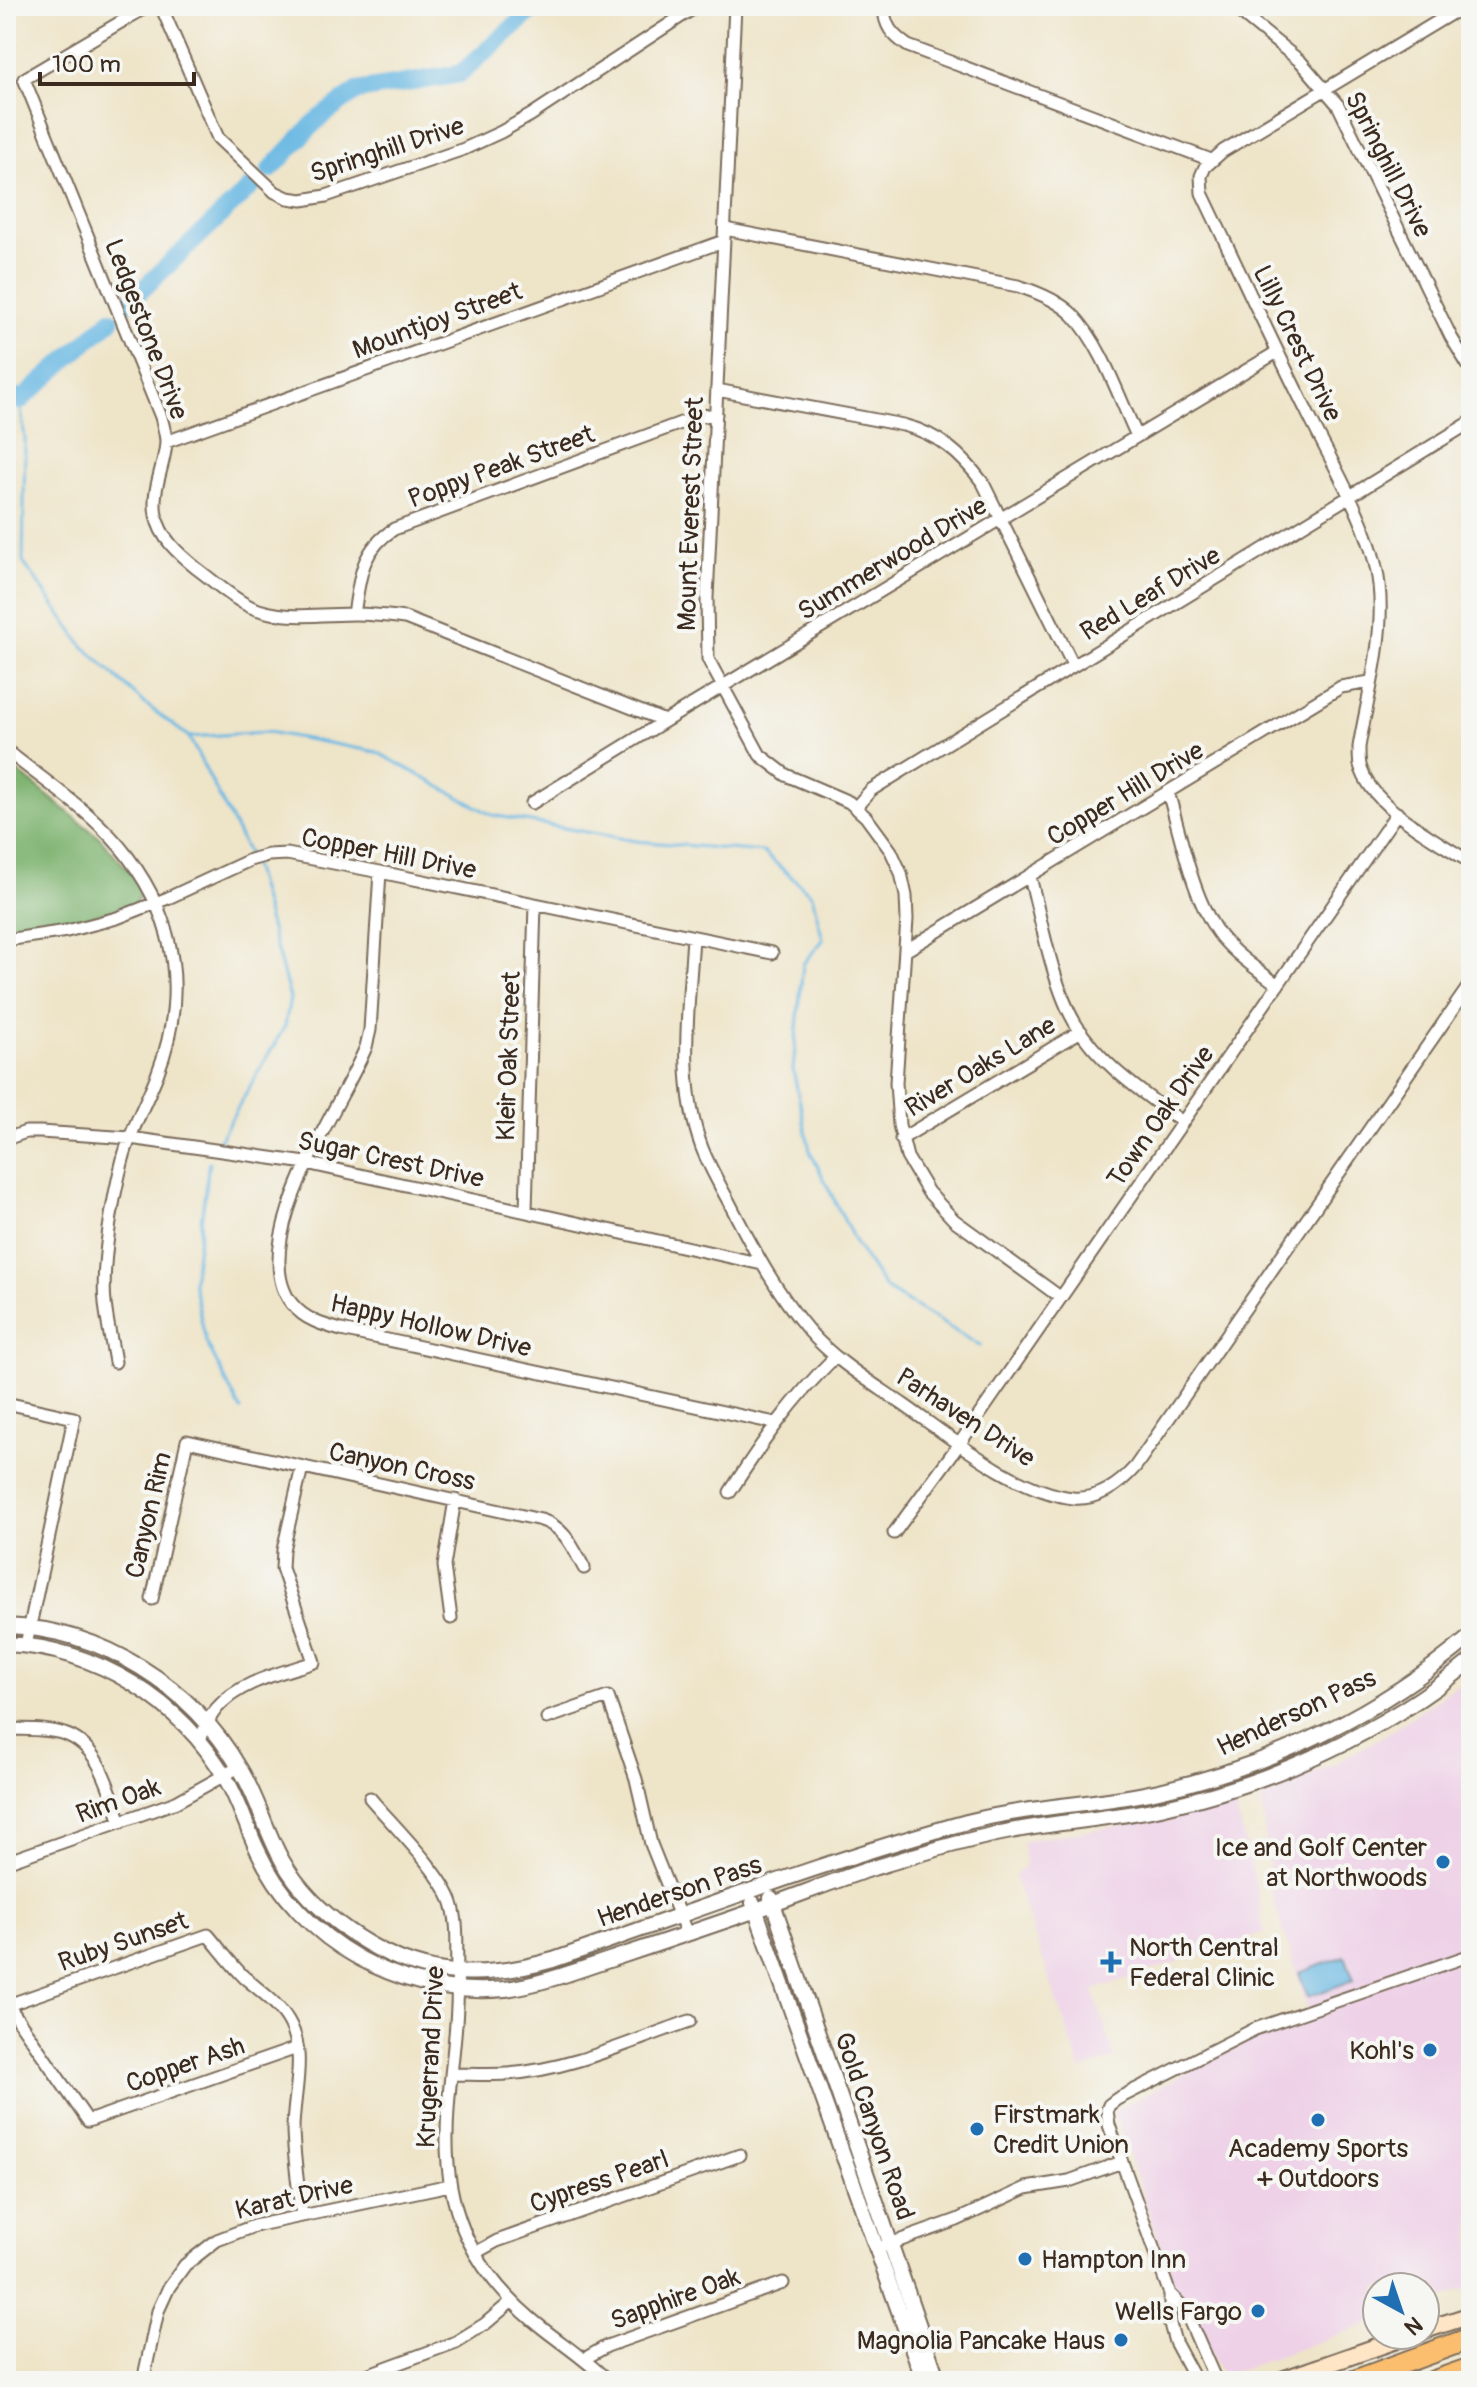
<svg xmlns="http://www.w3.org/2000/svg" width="1477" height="2387" font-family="Pangolin,sans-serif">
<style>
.built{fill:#eed0e7}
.forest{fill:#7eb370;stroke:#5c6e47;stroke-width:2}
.water{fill:#69b8e3;stroke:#527180;stroke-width:2}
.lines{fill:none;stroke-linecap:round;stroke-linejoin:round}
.stream{stroke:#69b8e3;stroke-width:3}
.river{stroke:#69b8e3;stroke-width:18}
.minor-casing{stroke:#7a6b5a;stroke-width:15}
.tertiary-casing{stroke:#7a6b5a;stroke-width:18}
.secondary-casing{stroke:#7a6b5a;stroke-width:20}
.motorway-casing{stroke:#7a6b5a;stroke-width:24}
.minor{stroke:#fff;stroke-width:11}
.tertiary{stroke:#fff;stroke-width:14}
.secondary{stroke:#fde5c5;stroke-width:16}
.motorway{stroke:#fbbd6e;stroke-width:20}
.poi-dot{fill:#1f6fb2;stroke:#f6f6f2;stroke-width:3}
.labels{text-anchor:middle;stroke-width:8;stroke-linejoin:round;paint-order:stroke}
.street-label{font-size:26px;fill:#3b2a1e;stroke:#f6f6f2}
.poi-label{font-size:26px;fill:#3b2a1e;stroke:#f6f6f2;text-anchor:end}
</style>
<rect width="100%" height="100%" fill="#f6f6f2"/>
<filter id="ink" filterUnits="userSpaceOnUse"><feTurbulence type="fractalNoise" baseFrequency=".0125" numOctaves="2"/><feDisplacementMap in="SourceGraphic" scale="16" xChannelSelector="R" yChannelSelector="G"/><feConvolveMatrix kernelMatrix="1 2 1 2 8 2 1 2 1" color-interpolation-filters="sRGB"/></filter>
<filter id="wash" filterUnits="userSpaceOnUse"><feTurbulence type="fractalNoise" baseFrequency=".006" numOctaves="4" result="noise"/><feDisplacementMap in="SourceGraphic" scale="32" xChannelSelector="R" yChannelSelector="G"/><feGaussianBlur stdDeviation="1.8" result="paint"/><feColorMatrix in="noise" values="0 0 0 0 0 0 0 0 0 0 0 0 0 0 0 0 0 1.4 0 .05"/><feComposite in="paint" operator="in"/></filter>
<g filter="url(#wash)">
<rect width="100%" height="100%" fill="#eee4c8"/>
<!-- built -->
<path class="built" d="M1471,1676V2287L1425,2304V2287H1377V2321L1222,2376L1171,2276L1114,2111L1257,2036L1311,2019L1271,1892L1262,1801L1268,1791L1333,1765L1390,1732Z
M1234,1801L1256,1886L1264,1933L1093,1990L1115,2058L1081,2070L1014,1876L1025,1866L1023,1841L1189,1815Z"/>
<!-- forest -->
<path class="forest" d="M6,762L100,838L140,884L141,895L133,905L92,916L6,929Z"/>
<!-- water -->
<path class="water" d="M1345,1956L1354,1980L1308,1997L1299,1973Z"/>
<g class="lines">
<!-- stream -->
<path class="stream" d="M20,401L25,439L23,562L83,646L144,703L189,737L268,732L377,752L492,815L636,841L763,852L812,895L823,940L803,964L793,1070L810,1151L856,1244L885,1288L980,1346
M189,737L249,855
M218,1142L285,1026L290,998L253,865
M209,1162L193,1282L206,1342L241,1410"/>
<!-- river -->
<path class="river" d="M270,170L316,121L357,91L460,74L537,6
M129,302L253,185
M6,390L20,401L111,320"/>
</g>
</g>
<g filter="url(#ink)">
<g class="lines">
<defs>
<path id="minor" d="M148,6L24,79L161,417C163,425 166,434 166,442C165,466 151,489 156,515C160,538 179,554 196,568C214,581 231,598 251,607C283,621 322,614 355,614C372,614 388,616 405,618L665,721
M161,6L218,138L275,192L288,198L302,200L326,196L464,149L501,132L531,115L697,6
M735,6L707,598L708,659L760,755L786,775L849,802L866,817L891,851L901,873L906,896L907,919L896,1083L899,1125L907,1157L928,1192L954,1220L1060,1297
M884,6C884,26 892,35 908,46L1211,160
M1232,6L1301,62L1338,105L1451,337L1471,370
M1471,14L1462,11L1452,13L1223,151L1205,167L1201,176L1202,193C1237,266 1271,340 1307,412C1331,462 1373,529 1379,585C1385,638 1368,694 1359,747C1359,753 1359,760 1360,765C1371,808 1437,840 1471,863
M725,229L1018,286C1037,292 1058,300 1073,315C1102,345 1119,398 1137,436
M717,390L903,425C939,434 961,454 983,483L1073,665
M166,442L724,241
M354,614C360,578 360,551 394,529L697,417L716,414
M6,750C48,784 96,814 128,857C178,923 187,998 157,1075C146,1103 131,1129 123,1159C113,1197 101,1264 105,1303C107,1323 112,1343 115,1362
M1168,792C1181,836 1193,901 1221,937C1237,956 1258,970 1278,985
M532,803L665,721L1277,352
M856,807L871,790L1471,422
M380,872L370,1030L366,1047C341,1107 244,1243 292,1304C305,1320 323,1325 341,1330L775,1423
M1030,877C1041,919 1053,986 1075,1023C1100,1065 1144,1093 1182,1122
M693,937C689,1006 677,1082 702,1148C709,1166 719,1184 729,1202C752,1247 776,1292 809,1331C835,1361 871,1382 904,1405C950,1437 1016,1492 1073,1498C1099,1500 1119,1485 1135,1467L1471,983
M6,940L67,931L117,918L168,898L250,860L268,855L287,854L380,872L772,953
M905,951L1341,687L1370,682
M6,1139L26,1132H40L130,1138L306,1163L762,1264
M901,1139L1081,1031
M526,1210L535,904
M6,1403L74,1418L26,1645
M730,1492C762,1442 792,1399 835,1357
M894,1533L960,1443L1397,813
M152,1599L187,1441L541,1520C565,1527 573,1548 584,1568
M451,1618L444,1566L455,1500
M547,1718L608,1697L636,1779L651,1844L687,1934
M6,1729C24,1730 47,1728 64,1734C100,1745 109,1790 121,1822
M199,1742C204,1730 208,1718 217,1708C240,1681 282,1673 314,1662L282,1568L283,1550L302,1467
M370,1798C392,1824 442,1873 452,1903C459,1925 456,1947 457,1969C462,2062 425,2150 468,2240C485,2275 515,2307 546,2331C568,2348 589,2362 608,2381
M6,1862L176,1802L239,1767
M297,2048L88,2121L8,2005L208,1935C220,1949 231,1964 244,1977C259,1990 278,2003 288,2020C308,2053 293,2094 293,2130C294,2159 298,2187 302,2216
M451,2074C469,2074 488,2075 507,2074C570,2070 631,2041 690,2021
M1122,2162L1170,2294V2324L1175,2342L1196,2381
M876,2249L957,2220L1026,2188L1069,2181L1122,2162L1109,2125L1107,2110L1109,2105L1117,2099L1255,2029L1471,1955
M475,2253L497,2241L740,2155
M1170,2294L1184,2308L1216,2381
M584,2359L607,2346L783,2283
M324,2378L353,2380L456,2342L485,2324L512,2301
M143,2381L158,2311L169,2287L185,2265L217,2240L254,2226L450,2185"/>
<path id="tertiary" d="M6,1626C102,1629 192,1686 240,1769C258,1798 266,1833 283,1862C313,1913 375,1957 433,1969C473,1977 514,1971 553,1960C690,1913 827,1860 967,1822C1030,1806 1096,1805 1159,1791C1273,1765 1382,1712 1471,1636
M6,1644C97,1648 181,1701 226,1779C239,1801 246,1826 257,1849C278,1895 314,1933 359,1958C405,1983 452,1994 505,1989C543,1984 581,1969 618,1957C666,1941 714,1925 762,1908C799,1895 836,1880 873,1868C919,1854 964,1840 1011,1831C1061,1821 1112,1819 1161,1808C1272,1783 1383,1733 1471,1661
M771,1898L938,2381
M753,1903L924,2381"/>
<path id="secondary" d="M1425,2330L1471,2315
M1279,2381L1411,2335"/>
<path id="motorway" d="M1354,2381L1471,2338
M1434,2381L1471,2368"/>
</defs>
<!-- minor casing -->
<use href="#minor" class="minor-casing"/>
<!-- tertiary casing -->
<use href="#tertiary" class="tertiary-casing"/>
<!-- secondary casing -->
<use href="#secondary" class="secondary-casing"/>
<!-- motorway casing -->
<use href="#motorway" class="motorway-casing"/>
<!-- minor -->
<use href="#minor" class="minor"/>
<!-- tertiary -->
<use href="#tertiary" class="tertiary"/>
<!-- secondary -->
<use href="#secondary" class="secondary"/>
<!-- motorway -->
<use href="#motorway" class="motorway"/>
</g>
</g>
<!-- markers -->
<g class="poi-dot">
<circle cx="1443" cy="1862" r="8"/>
<path d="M1107 1950h8v8h8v8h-8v8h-8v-8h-8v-8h8z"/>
<circle cx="1430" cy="2050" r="8"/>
<circle cx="1318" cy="2120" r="8"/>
<circle cx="977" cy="2129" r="8"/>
<circle cx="1025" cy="2259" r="8"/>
<circle cx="1258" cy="2311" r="8"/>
<circle cx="1121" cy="2340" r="8"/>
</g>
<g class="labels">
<!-- street labels -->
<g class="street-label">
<text transform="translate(387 149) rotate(-18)" y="9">Springhill Drive</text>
<text transform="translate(1389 164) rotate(63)" y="9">Springhill Drive</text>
<text transform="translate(437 320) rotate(-20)" y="9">Mountjoy Street</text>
<text transform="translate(147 329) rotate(69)" y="9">Ledgestone Drive</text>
<text transform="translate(1298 343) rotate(64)" y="9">Lilly Crest Drive</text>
<text transform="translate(501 466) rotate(-20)" y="9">Poppy Peak Street</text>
<text transform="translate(690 514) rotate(-88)" y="9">Mount Everest Street</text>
<text transform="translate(892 558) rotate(-31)" y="9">Summerwood Drive</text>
<text transform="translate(1150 593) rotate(-31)" y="9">Red Leaf Drive</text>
<text transform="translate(1125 793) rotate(-31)" y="9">Copper Hill Drive</text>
<text transform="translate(389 853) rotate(11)" y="9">Copper Hill Drive</text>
<text transform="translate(508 1056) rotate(-88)" y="9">Kleir Oak Street</text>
<text transform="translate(980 1066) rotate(-31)" y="9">River Oaks Lane</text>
<text transform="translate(1160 1116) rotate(-55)" y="9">Town Oak Drive</text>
<text transform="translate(391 1159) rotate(12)" y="9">Sugar Crest Drive</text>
<text transform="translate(431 1325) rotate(13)" y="9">Happy Hollow Drive</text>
<text transform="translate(966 1417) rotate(33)" y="9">Parhaven Drive</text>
<text transform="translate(402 1466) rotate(12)" y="9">Canyon Cross</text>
<text transform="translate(148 1515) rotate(-77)" y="9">Canyon Rim</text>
<text transform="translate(1296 1712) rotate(-25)" y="9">Henderson Pass</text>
<text transform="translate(118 1800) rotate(-20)" y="9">Rim Oak</text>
<text transform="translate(679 1891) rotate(-19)" y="9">Henderson Pass</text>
<text transform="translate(123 1941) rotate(-19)" y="9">Ruby Sunset</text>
<text transform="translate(430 2057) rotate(-87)" y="9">Krugerrand Drive</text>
<text transform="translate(185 2064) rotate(-19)" y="9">Copper Ash</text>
<text transform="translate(875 2126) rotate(71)" y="9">Gold Canyon Road</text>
<text transform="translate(599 2181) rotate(-19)" y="9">Cypress Pearl</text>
<text transform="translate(294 2197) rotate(-13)" y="9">Karat Drive</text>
<text transform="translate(675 2298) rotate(-20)" y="9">Sapphire Oak</text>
</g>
<!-- poi labels -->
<g class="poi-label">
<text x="1427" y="1856">Ice and Golf Center<tspan x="1427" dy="30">at Northwoods</tspan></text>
<text x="1129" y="1956" text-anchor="start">North Central<tspan x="1129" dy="30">Federal Clinic</tspan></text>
<text x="1414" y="2059">Kohl's</text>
<text x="993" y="2123" text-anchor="start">Firstmark<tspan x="993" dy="30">Credit Union</tspan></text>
<text x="1318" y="2157" text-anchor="middle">Academy Sports<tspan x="1318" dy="30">+ Outdoors</tspan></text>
<text x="1041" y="2268" text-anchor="start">Hampton Inn</text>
<text x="1242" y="2320">Wells Fargo</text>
<text x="1105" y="2349">Magnolia Pancake Haus</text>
</g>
</g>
<!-- margin -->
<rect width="1477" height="2387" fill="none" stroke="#f6f6f2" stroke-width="32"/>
<!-- north arrow -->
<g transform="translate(1401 2311) rotate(140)"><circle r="38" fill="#f6f6f2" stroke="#aba49d" stroke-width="2"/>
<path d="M0-6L14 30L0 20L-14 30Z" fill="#1f6fb2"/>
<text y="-12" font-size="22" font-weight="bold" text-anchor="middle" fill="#3b2a1e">N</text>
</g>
<!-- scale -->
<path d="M40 72v12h154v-12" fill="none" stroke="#3b2a1e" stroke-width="4"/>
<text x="52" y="72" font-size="24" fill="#3b2a1e" stroke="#f6f6f2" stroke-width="6" paint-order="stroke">100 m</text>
</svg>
